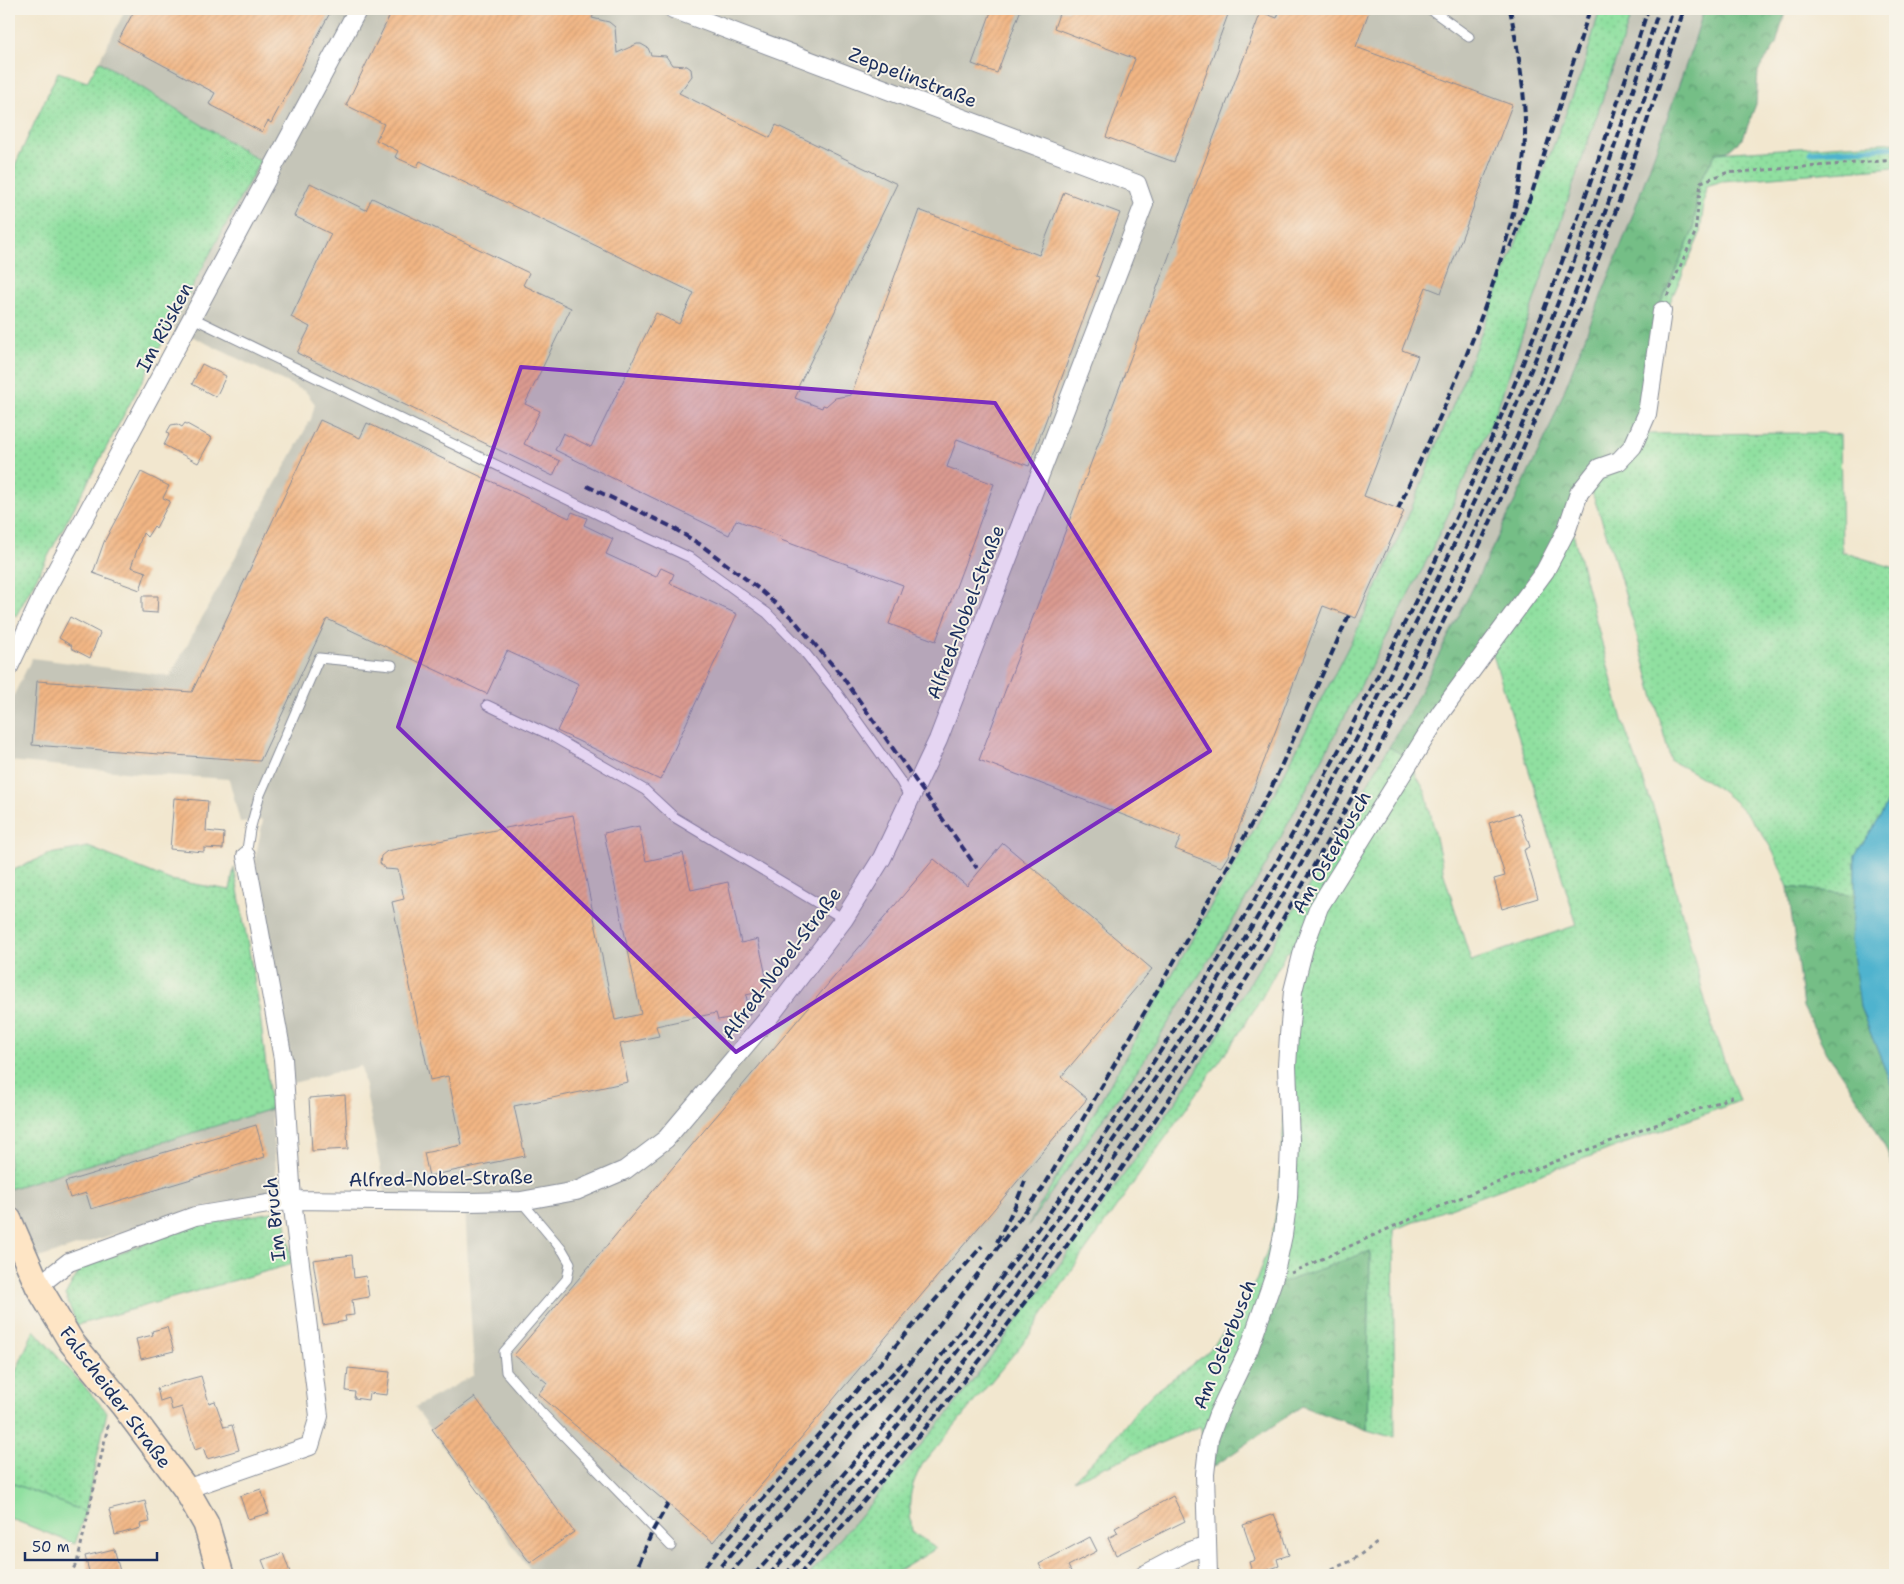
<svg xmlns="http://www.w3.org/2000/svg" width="1904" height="1584" font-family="'Shantell Sans',sans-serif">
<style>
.industrial{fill:#c5c5b8}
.grass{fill:url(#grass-dots);stroke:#56887f}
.forest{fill:url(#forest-crowns);stroke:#487672}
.green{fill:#90e0a0;stroke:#56887f}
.water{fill:#4fb3ce;stroke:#357196}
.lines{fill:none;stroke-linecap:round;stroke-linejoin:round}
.stream{stroke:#4fb3ce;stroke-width:5.5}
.building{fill:url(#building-hatch)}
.lane-casing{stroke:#868b96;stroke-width:11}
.street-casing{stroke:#868b96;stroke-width:20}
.secondary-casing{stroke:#868b96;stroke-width:28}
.path{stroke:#868b96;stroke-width:3;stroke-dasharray:4 4;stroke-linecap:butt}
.lane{stroke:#fff;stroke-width:9}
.street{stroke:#fff;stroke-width:18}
.secondary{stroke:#fee5c5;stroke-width:25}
.rail{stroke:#1b2f5e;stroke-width:4;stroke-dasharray:8 4;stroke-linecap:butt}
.marked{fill:#7b2cbf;fill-opacity:0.2;stroke:#7b2cbf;stroke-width:4;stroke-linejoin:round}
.labels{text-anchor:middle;stroke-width:4;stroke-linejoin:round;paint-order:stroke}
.street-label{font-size:19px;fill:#1b2f5e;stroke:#f7f3e8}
</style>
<defs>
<pattern id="grass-dots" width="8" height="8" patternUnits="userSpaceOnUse" patternTransform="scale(1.25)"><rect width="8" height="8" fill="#90e0a0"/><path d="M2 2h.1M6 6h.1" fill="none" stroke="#7cc08c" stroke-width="1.8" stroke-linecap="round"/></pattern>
<pattern id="forest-crowns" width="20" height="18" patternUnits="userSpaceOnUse" patternTransform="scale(1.25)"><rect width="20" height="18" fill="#74be86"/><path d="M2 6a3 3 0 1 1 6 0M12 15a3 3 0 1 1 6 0" fill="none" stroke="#5e9b71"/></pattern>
<pattern id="building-hatch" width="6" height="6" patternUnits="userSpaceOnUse" patternTransform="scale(1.25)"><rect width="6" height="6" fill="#f2b684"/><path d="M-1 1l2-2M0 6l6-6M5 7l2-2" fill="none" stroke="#cf9d74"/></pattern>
</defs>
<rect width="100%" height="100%" fill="#f7f3e8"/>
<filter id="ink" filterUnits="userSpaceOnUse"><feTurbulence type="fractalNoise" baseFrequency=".02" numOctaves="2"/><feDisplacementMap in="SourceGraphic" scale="10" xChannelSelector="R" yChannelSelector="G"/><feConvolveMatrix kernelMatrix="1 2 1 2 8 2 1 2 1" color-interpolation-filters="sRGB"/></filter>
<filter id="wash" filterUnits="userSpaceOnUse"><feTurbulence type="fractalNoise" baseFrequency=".0096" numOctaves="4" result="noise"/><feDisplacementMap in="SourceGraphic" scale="20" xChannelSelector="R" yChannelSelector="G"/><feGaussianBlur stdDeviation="1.12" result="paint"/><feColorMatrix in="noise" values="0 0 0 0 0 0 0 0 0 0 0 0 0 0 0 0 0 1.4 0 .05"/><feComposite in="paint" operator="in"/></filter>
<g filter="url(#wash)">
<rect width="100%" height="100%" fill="#f2e7cf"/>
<!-- industrial -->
<path class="industrial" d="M126,9H1600L1583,69L1462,383L1410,512L1363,618L1354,634L1357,636L1423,568L1495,415L1633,9H1704L1693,45L1629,225L1548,432L1475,584L1407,717L1307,889L1189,1083L1066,1256L951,1410L809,1575H534L415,1407L474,1375L465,1207L388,1208L361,1066L293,1083L255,860L263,820L240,822L229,779L146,774L9,761V705L32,658L170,676L311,419L315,404L306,392L173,327L260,161L99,61Z
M271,1109L277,1182L271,1194L191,1210L32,1260L9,1198V1189Z"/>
<!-- grass -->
<path class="grass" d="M1600,9H1633L1495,415L1423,568L1266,865L1213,954L1143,1062L1027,1227L1078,1141L1272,798L1363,618L1410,512L1462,383L1583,69Z
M99,61L260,161L16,616L9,610V178L58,72L87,82Z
M1895,142V167L1723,181L1706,186L1700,234L1667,309L1644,434L1822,433L1840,435L1842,552L1895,568V788L1880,817L1855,855V895L1788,887C1782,874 1778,860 1771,848C1748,807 1714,781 1671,761C1646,670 1623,576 1590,487L1572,529L1622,720L1656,816L1713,1030L1739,1101C1624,1145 1508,1185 1393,1230L1395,1438L1367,1430L1370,1251L1213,1467L1200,1426L1074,1480L1119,1433L1136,1411L1154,1392L1205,1355L1232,1323L1257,1279L1272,1237L1279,1196L1295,954L1294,951L1291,950L1286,953L1261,999L1236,1038L1069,1274L1031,1333L922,1465C907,1492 909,1503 912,1532L937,1548L892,1575H809L951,1410L1066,1256L1189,1083L1307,889L1389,747L1406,757L1426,793L1445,878L1471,961L1577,925L1489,642L1659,307L1693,231L1699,182L1716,153Z
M88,847L170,880L230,890L234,868L259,1006L271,1109L9,1189V872L50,854Z
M284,1210L292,1264L77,1325L65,1295L81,1268L192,1226Z
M34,1330L107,1412L85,1512L9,1482V1387Z"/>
<!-- forest -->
<path class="forest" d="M1704,9H1786L1776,44L1758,71L1756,104L1743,138L1728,151L1716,153L1699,182L1693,231L1659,307L1651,358L1632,443L1598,464L1542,569L1406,757L1389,747L1407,717L1475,584L1548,432L1629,225L1693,45Z
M1788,887L1855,895L1860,1007L1895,1094V1174L1887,1151L1864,1108L1827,1053L1803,1007Z
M1370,1251L1367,1430L1302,1406L1213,1467L1215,1443L1279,1284Z"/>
<!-- green -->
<path class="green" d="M9,1482L85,1512L75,1544L9,1518Z"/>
<!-- water -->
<path class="water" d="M1895,788V1094L1860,1007L1851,938L1855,895V855L1880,817Z"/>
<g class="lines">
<!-- stream -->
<path class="stream" d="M1811,152L1895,147"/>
</g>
<g id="blocks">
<!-- building -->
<path class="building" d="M135,9H332L271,123L268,121L262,132L209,104L215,93L118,41Z
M393,9H582L594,14L592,18L609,22L615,27L617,53L637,44H641L648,48L651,55L666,56L672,65L687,66L691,69L692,76L679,93L770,138L776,125L897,184L797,389L799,390L795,398L822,408L823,405L826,406L835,398L851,395L919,210L1039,255L1064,192L1120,213L1096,276L1099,277L1029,466L957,439L947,467L994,484L936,641L889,624L903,585L781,540L782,537L736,520L729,535L555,450L563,433L591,447L656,313L679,324L694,293L420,161L417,167L395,157L398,151L376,140L384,124L346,105Z
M992,9H1021L997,73L972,64Z
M1068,9H1230L1174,162L1106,137L1135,59L1054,28L1060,11H1068Z
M1280,9H1370L1356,47L1512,105L1441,293L1426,287L1402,350L1418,356L1364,496L1404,511L1356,618L1323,606L1228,856L1221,867L1175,849L1181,837L979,760L1261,12L1277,18Z
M310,183L366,210L372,198L529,273L523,285L571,308L525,404L540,411L524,444L560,461L553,476L297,353L310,327L291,317L331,234L294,216Z
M202,364L226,376L216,397L192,384Z
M320,420L360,438L367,423L569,518L572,512L587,518L584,525L613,539L606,554L656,577L661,568L674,574L670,583L737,614L660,780L557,731L579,684L507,651L487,694L327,619L260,761L32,745L37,681L192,692Z
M185,423L212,438L198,463L164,445L169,435L167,432L171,425L177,424L182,427Z
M141,472L169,486L163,498L170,501L156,528L154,526L147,537L143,533L131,567L146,572L140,590L93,573L104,542Z
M142,596H158L157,613L142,612Z
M70,617L100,633L90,658L71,648L72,646L59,638Z
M174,798L208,801L206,831L224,833L223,849L204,848V852L170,849Z
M1519,813L1530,847L1524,850L1538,898L1502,909L1494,879L1505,876L1489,823Z
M573,815L615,1020L641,1014L604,833L639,826L646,861L683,853L691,890L728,882L741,943L758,939L769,990L746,995L750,1014L718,1020L716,1013L656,1026L659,1036L620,1044L628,1082L514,1106L525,1156L429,1176L424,1153L462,1145L448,1076L430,1080L392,902L404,899L398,870L385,869L380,863L381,856L387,851Z
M1003,843L1152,969L1061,1077L1087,1099L713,1542L538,1394L547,1383L514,1355L934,859L967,886Z
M345,1095L348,1149L312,1151L309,1098Z
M256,1125L265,1157L91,1209L86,1193L70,1198L65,1182Z
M352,1255L354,1278L366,1276L369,1297L352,1300L354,1315L345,1316L346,1321L323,1325L313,1260Z
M167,1327L174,1351L141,1359L136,1339L153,1335L152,1331Z
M348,1368L390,1372L387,1395L369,1393L368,1400L354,1398L355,1392L346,1391Z
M201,1376L209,1403L215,1401L224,1427L232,1425L239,1450L207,1459L203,1447L195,1450L182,1407L172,1410L169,1398L160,1401L157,1388Z
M475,1397L574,1532L530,1563L432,1429Z
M261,1489L269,1513L248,1519L240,1496Z
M1173,1496L1185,1521L1116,1555L1108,1538L1118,1533L1115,1528Z
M145,1501L150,1522L140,1524L141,1528L115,1535L109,1510Z
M1274,1514L1281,1531L1282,1530L1289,1555L1277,1559L1279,1566L1253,1575L1249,1562L1255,1560L1243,1525Z
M1090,1537L1097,1551L1068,1566L1073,1575H1045L1039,1564Z
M114,1549L121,1575H90L85,1556Z
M283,1553L291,1575H268L262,1560Z"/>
</g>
</g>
<g filter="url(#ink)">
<use href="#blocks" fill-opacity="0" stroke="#868b96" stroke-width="1"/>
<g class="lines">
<defs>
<path id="lane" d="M1430,9L1469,37
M193,318L622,526L691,558L767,613L802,649L838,694L901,782L911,800
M487,705L550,735L645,790L674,817L844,919
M246,856L250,830L259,797L319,658L392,665
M521,1201L563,1251L570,1263L567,1279L504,1352L506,1372L541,1412L671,1546"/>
<path id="street" d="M9,667L43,595L358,9
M38,1286L69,1262L195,1216L292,1200L468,1202L521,1201L576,1191L625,1170L666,1139L770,1016L844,919L882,858L938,740L1144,204L1137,184L673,9
M186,1489L310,1446L319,1416L292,1200L283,1059L246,856
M1144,1575L1187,1552L1207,1545
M1208,1575L1205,1474L1209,1439L1218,1414L1249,1349L1274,1277L1283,1235L1288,1198L1290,1141L1287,1066L1289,1035L1293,991L1304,947L1319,907L1441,712L1545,571L1567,529L1579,493L1599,468L1619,461L1633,446L1647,414L1662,311"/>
<path id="secondary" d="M9,1220L38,1286L72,1343L123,1405L186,1489L206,1524L221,1575"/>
</defs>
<!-- lane casing -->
<use href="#lane" class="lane-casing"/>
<!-- street casing -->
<use href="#street" class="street-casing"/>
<!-- secondary casing -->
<use href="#secondary" class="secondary-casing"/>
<!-- path -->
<path class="path" d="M1667,296L1695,233L1701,182L1726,173L1895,160
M1291,1273L1383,1231L1488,1186L1735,1096
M69,1575L77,1563L108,1426L111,1422
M1317,1575L1351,1561L1380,1541"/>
<!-- lane -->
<use href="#lane" class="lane"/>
<!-- street -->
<use href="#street" class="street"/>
<!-- secondary -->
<use href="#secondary" class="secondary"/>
<!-- rail -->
<path class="rail" d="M1510,247L1531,196L1590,9
M587,486L670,526L701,545L759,589L793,619L842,676L977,868
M1398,509C1439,419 1482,330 1508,234C1516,202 1524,170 1525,137C1526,93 1518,51 1510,9
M997,1242L1014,1208L1025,1181
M634,1575L652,1532L668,1504
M698,1575L726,1541L982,1246
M713,1575L848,1419L903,1363
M729,1575L901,1375L1043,1188L1187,939L1269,793L1349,615
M754,1575C1001,1306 1211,1002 1377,677C1432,571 1483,464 1527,353C1572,240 1611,125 1648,9
M769,1575C957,1366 1123,1142 1267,901C1297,851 1324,800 1351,749C1450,564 1537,372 1605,174C1624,119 1642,64 1659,9
M785,1575C1060,1270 1288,925 1464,553C1548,378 1615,194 1673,9
M799,1575C1096,1246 1340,868 1517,462C1581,314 1635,162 1684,9"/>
</g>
</g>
<!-- marked area -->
<path class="marked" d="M521,367L995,403L1210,751L736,1052L398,727Z"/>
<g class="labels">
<!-- street labels -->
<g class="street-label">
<text transform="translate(913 77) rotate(21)" y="7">Zeppelinstraße</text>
<text transform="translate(164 327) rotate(-62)" y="7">Im Rüsken</text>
<text transform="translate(965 612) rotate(-69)" y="7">Alfred-Nobel-Straße</text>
<text transform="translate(1331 852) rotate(-60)" y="7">Am Osterbusch</text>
<text transform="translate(781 963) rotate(-53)" y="7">Alfred-Nobel-Straße</text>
<text transform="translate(441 1178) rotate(-1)" y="7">Alfred-Nobel-Straße</text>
<text transform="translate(274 1219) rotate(-96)" y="7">Im Bruch</text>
<text transform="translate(1224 1344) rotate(-68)" y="7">Am Osterbusch</text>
<text transform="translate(116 1397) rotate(53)" y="7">Falscheider Straße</text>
</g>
</g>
<!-- margin -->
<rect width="1904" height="1584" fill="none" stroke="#f7f3e8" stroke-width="30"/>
<!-- scale -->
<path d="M25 1552v8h132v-8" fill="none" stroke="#1b2f5e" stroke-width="2.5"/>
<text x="32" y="1552" font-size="15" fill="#1b2f5e" stroke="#f7f3e8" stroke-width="4" paint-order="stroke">50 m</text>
</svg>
